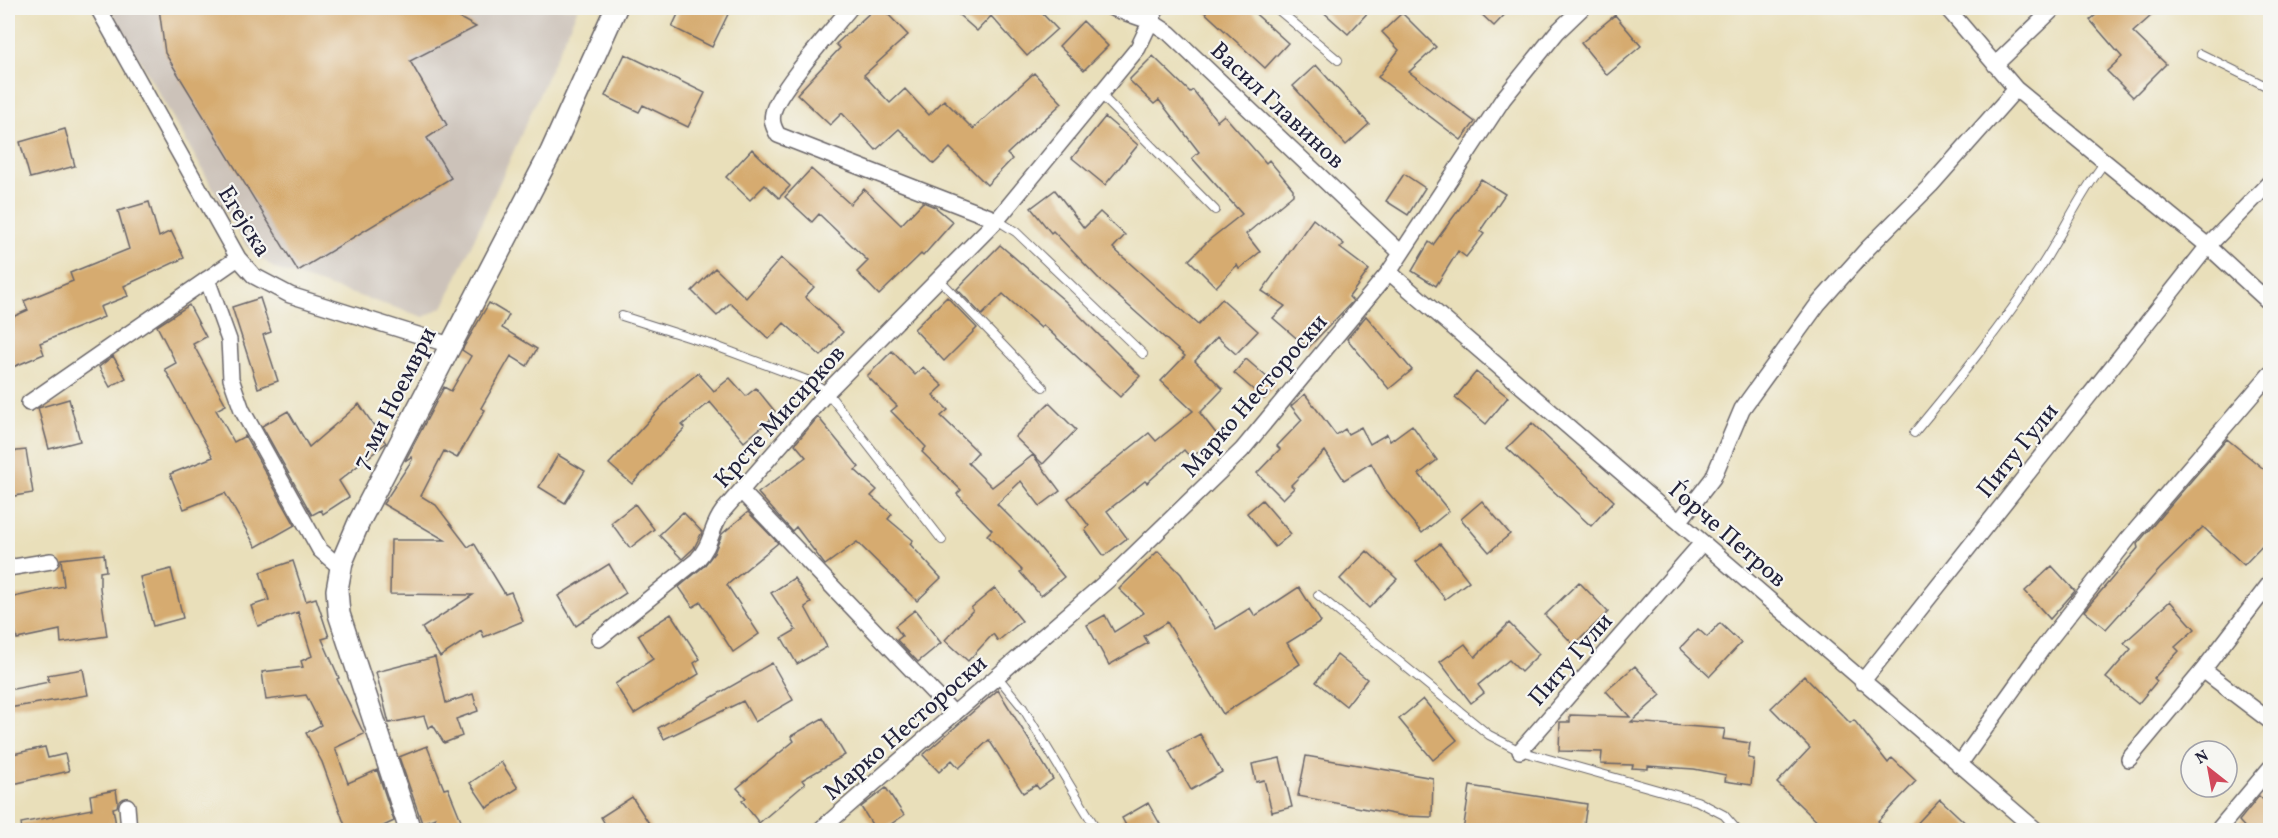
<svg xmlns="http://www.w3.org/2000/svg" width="2278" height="838" font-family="Vollkorn,serif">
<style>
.industrial{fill:#ccc2b9}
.building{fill:#d6ab70}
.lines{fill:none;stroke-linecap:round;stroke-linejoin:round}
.lane-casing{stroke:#686467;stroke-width:10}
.street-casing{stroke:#686467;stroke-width:18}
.secondary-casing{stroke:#686467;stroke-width:24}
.lane{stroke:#fff;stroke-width:8}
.street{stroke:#fff;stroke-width:15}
.secondary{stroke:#fff;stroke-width:21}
.labels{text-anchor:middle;stroke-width:4.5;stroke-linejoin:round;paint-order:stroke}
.street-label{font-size:24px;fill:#22223b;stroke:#f6f6f2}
</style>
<rect width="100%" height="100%" fill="#f6f6f2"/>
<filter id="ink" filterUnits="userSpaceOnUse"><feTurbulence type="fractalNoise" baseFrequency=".0167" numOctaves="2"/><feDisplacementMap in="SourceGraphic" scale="12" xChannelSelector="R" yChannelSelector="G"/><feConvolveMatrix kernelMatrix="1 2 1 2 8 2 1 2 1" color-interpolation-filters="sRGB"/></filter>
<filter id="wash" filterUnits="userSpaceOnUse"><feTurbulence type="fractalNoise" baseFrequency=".008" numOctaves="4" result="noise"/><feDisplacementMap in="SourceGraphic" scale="24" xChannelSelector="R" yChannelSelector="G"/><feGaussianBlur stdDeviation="1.35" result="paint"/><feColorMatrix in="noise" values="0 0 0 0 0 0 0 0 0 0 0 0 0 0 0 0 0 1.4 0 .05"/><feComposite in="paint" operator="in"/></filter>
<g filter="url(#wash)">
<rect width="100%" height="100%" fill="#e9dfba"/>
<!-- industrial -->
<path class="industrial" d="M110,8H578L444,306L424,317L275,269L246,246Z"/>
<g id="blocks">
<!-- building -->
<path class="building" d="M159,8H442L476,27L410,61L447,125L427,138L451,178L298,271L165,53Z
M681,8H731L712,47L672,27Z
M875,8H882L908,35L864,75L890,103L905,89L929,115L944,100L973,129L1034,73L1062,103L1007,154L1012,159L987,185L950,148L934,164L899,129L876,150L842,113L830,125L797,94L840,48L836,44Z
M951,8H1037L1057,29L1027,56L991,16L977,31Z
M1200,8H1249L1288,43L1265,68Z
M1319,8H1372L1348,34Z
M1475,8H1511L1494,26Z
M2104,8H2160L2133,32L2166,64L2133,97L2107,71L2122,57L2090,20Z
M1402,13L1436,47L1409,72L1475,122L1461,140L1378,77L1399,50L1382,32Z
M1615,15L1641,46L1607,75L1581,43Z
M1083,21L1108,46L1084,70L1059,46Z
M625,54L705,93L688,127L643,105L639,112L605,96Z
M1153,56L1190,92L1193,90L1217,121L1224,115L1266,163L1269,160L1293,189V195L1246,234L1260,252L1239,269L1237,265L1216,287L1189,260L1209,240L1242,214L1192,158L1199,152L1159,100L1154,104L1129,80Z
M1316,65L1369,124L1346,145L1293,86Z
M1105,117L1138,145L1105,185L1072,158Z
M65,129L75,166L30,178L20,142Z
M752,149L790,186L779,198L765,185L750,200L726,177Z
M811,169L850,204L864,189L901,225L923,202L935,207L953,222L923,256L921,254L879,295L857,272L868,261L819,214L812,222L785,197Z
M1404,174L1425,188L1408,215L1386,201Z
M1481,179L1505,194L1480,231L1484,234L1466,257L1458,251L1436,286L1412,271L1429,242L1433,245Z
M1055,190L1084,228L1100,212L1125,235L1113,248L1198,325L1222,299L1258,331L1236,354L1217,337L1195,361L1223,389L1200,413L1218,436L1191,458L1184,450L1147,483L1145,481L1107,511L1127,538L1104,556L1085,530L1089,526L1068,498L1149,433L1156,441L1193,411L1161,381L1185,356L1102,282L1053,231L1051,233L1031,208Z
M149,202L159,237L171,231L184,258L124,286L128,296L100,307L104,317L40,343L44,354L8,369V319L28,310L24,301L73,281L70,273L129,249L118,211Z
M1313,219L1344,244L1340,248L1369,270L1349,297L1353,301L1308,348L1273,318L1285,306L1262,291Z
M1000,245L1065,301L1140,376L1120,397L1043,325L1041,328L1003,294L982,315L957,289Z
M781,258L814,287L805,297L843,332L821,356L784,323L769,339L730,303L717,316L692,291L715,268L746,298Z
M947,297L977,328L944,361L914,329Z
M260,298L271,332L263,335L278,381L258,388L232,307Z
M489,303L509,315L502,328L537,349L527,366L511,356L481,408L485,410L457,458L444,451L421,496L436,505L468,547L474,543L505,594L511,592L523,621L484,637L481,630L440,657L422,628L473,595L390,594L391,540H445L383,504L412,460L411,457L405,461L444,387L451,391L471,356L462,350Z
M189,305L206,337L193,344L226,405L216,410L234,442L245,436L295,525L256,547L225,493L184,509L170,474L213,457L165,369L176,363L157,326Z
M1366,316L1412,370L1389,389L1347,339Z
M892,351L915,375L923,367L943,386L933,395L948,410L941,416L978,452L968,463L992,487L1033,455L1060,491L1040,506L1021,481L997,504L1037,544L1064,577L1041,596L1020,572L1022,570L987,535L992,530L957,494L961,490L922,452L926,447L891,411L897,406L867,376Z
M113,356L126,378L110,387L99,367Z
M1246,359L1276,385L1264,399L1234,373Z
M1476,372L1508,397L1486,424L1455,398Z
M698,373L714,391L730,378L746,396L756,388L777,414L744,442L710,402L682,425L685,428L632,484L609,464L673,394Z
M1305,394L1336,435L1345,429L1348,434L1361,427L1370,444L1387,434L1390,441L1412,425L1437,460L1419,474L1449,511L1422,533L1386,490L1371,463L1344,480L1325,451L1291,485L1294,488L1283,499L1257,473L1280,449L1277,446L1302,420L1291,406Z
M69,399L80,441L49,449L38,408Z
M1049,403L1076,430L1043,464L1015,437Z
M359,404L386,443L339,481L349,497L323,514L321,510L312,515L262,426L288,411L309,447Z
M818,417L859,467L855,470L877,490L871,496L892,514L888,519L913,540L910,544L941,578L917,601L857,542L825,565L796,527L792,531L758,493L806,457L795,444Z
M1532,423L1614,501L1591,526L1507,448Z
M2227,439L2271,475V537L2244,565L2203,527L2160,569L2106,629L2084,611L2138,548L2137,544Z
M26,450L33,493L8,497V452Z
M558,455L585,471L565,503L539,487Z
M1262,500L1291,534L1275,547L1247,513Z
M1482,501L1510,534L1489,552L1461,519Z
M635,504L654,529L630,548L611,523Z
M683,512L702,532L694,548L682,559L659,535Z
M748,512L778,543L727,585L759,634L733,652L701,602L693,607L679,587L704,566L714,553L722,534Z
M1440,544L1469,581L1445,599L1416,562Z
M1158,551L1181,574L1216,629L1250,608L1255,616L1299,587L1321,622L1287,643L1300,664L1223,714L1167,622L1144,636L1148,643L1109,665L1087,625L1105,615L1114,632L1144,613L1119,589Z
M1367,551L1397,579L1369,608L1340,579Z
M104,554L106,571L100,572V588L107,636L61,643L60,630L17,639L9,598L64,586L61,559Z
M293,561L306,601L316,598L329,637L322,639L339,678L337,679L364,734L335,748L348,783L377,770L394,821L373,831H347L322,762L306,733L321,725L306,695L266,700L262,672L303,667L301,661L312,656L298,612L258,626L251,606L269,600L260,572Z
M609,564L626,593L576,626L558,596Z
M2052,566L2075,591L2050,619L2025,591Z
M171,569L183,618L153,626L140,577Z
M794,578L811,603L805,607L827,647L797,664L782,638L796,630L771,593Z
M1579,582L1608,612L1574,645L1545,615Z
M995,588L1022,621L998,641L993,634L968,661L945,640L973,610L971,608Z
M2170,601L2195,629L2175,647L2179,651L2154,678L2157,681L2138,704L2106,678L2131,649L2124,643Z
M915,610L941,643L918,662L897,640L902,636L895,626Z
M671,614L700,659L694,663L699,674L634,714L615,684L653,659L638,635Z
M1509,623L1539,654L1521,672L1509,660L1478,685L1484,693L1471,703L1440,662L1465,644L1475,657Z
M1720,623L1741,643L1710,676L1680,648L1698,629L1707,637Z
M1337,655L1367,679L1346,706L1316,682Z
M435,657L446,703L473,694L478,711L456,719L462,736L444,743L433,725L428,728L424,716L389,723L376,672Z
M772,663L793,700L755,722L743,701L664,739L658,728Z
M1635,666L1661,695L1631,722L1725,729L1723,739L1750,743L1748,758L1754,759L1751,785L1725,781L1726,775L1694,769L1648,766V769L1632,768L1633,765L1601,764L1602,752L1559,751L1560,722H1570V715L1630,717L1606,691Z
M83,669L88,695L8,708V690L49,682L47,675Z
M1804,676L1850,723L1854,720L1888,763L1892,758L1916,781L1878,821L1888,831H1827L1777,783L1810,748L1771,708Z
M998,690L1053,779L1039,789L1036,785L1023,793L989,740L959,768L952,760L939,772L923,755Z
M1423,699L1457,740L1433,760L1399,719Z
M823,718L845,755L802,780L805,784L759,823L742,801L746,798L737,788L794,741L791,736Z
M1200,734L1222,772L1191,790L1169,751Z
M427,746L444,789L448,788L461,820L439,829L435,818L422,823L399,757Z
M45,747L48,758L65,754L69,771L13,784L8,755Z
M1306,756L1433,778L1432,817L1404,816L1298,796Z
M1280,758L1292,807L1272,812L1264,780L1256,782L1252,764Z
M501,762L518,788L487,808L470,783Z
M1470,786L1587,804L1583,831H1463Z
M886,788L904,815L881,831H876L861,807Z
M116,790L118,802L117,807L113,808L117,831H22L21,823L92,809L90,795Z
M2259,796L2271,807V831H2248L2239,821Z
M632,797L654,831H609L601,817Z
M1940,799L1974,831H1910Z
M1148,803L1164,831H1129L1122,818Z"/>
</g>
</g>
<g filter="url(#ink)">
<use href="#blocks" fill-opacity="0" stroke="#686467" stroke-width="1.5"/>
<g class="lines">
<defs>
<path id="lane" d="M1276,8L1338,60
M2201,54L2270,88
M1100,94L1215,210
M997,220L1016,232L1143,354
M939,279L1043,387
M622,316L710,344L812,382L827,392L942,540
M1914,433C1958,380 2002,326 2040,268C2063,233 2079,195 2105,162
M1318,595L1489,735L1520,751L1697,801L1724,815L1737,830
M997,676L1023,708L1097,830"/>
<path id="street" d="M98,8L238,258L254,276L290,295L450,345
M850,8C834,28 776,92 773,113C771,122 774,128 778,135L997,220
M1112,8L1152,22L1169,33L1401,253
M1947,8L2016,89L2208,246L2270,303
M1995,65L2054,8
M1389,272L2036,830
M207,279L229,340L231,379L242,410L320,550L341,568
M29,403L238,258
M742,492L954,714
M1679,522L1713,478L1742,409L1818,304L1868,248L1931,185L2016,89
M8,568L51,561
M599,639L697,560C713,543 710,528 723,511L827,392L997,220L1138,48L1157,8
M2203,670L2270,721
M1862,682L2208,246L2270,182
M1520,751L1702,543
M2129,759L2203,670L2270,583
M1959,765L2042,649L2129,538L2270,374
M127,806L129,830
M820,830L1108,580L1242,450L1389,272L1503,99L1557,32L1582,8
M2218,830L2270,768"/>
<path id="secondary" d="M410,830L339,614L337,590L342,562L359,522L551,152L616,8"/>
</defs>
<!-- lane casing -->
<use href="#lane" class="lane-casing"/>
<!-- street casing -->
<use href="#street" class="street-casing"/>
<!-- secondary casing -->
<use href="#secondary" class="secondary-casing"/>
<!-- lane -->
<use href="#lane" class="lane"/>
<!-- street -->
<use href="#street" class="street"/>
<!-- secondary -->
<use href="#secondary" class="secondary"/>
</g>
</g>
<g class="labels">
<!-- street labels -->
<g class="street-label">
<text transform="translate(1278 105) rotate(43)" y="8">Васил Главинов</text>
<text transform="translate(245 221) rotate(58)" y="8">Егејска</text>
<text transform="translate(1254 395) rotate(-49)" y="8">Марко Нестороски</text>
<text transform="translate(394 398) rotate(-63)" y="8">7-ми Ноември</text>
<text transform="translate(779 416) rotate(-48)" y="8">Крсте Мисирков</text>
<text transform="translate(2017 450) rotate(-51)" y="8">Питу Гули</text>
<text transform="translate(1728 534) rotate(41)" y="8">Ѓорче Петров</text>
<text transform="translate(1570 659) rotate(-49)" y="8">Питу Гули</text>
<text transform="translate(905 727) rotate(-41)" y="8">Марко Нестороски</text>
</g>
</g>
<!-- margin -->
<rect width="2278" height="838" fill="none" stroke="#f6f6f2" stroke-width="30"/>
<!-- north arrow -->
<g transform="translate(2209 769) rotate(329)"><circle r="28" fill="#f6f6f2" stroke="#a1a1a9" stroke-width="1.5"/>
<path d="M0-4.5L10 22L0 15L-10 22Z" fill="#d1495b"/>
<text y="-9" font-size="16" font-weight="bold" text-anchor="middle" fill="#22223b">N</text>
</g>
</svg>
